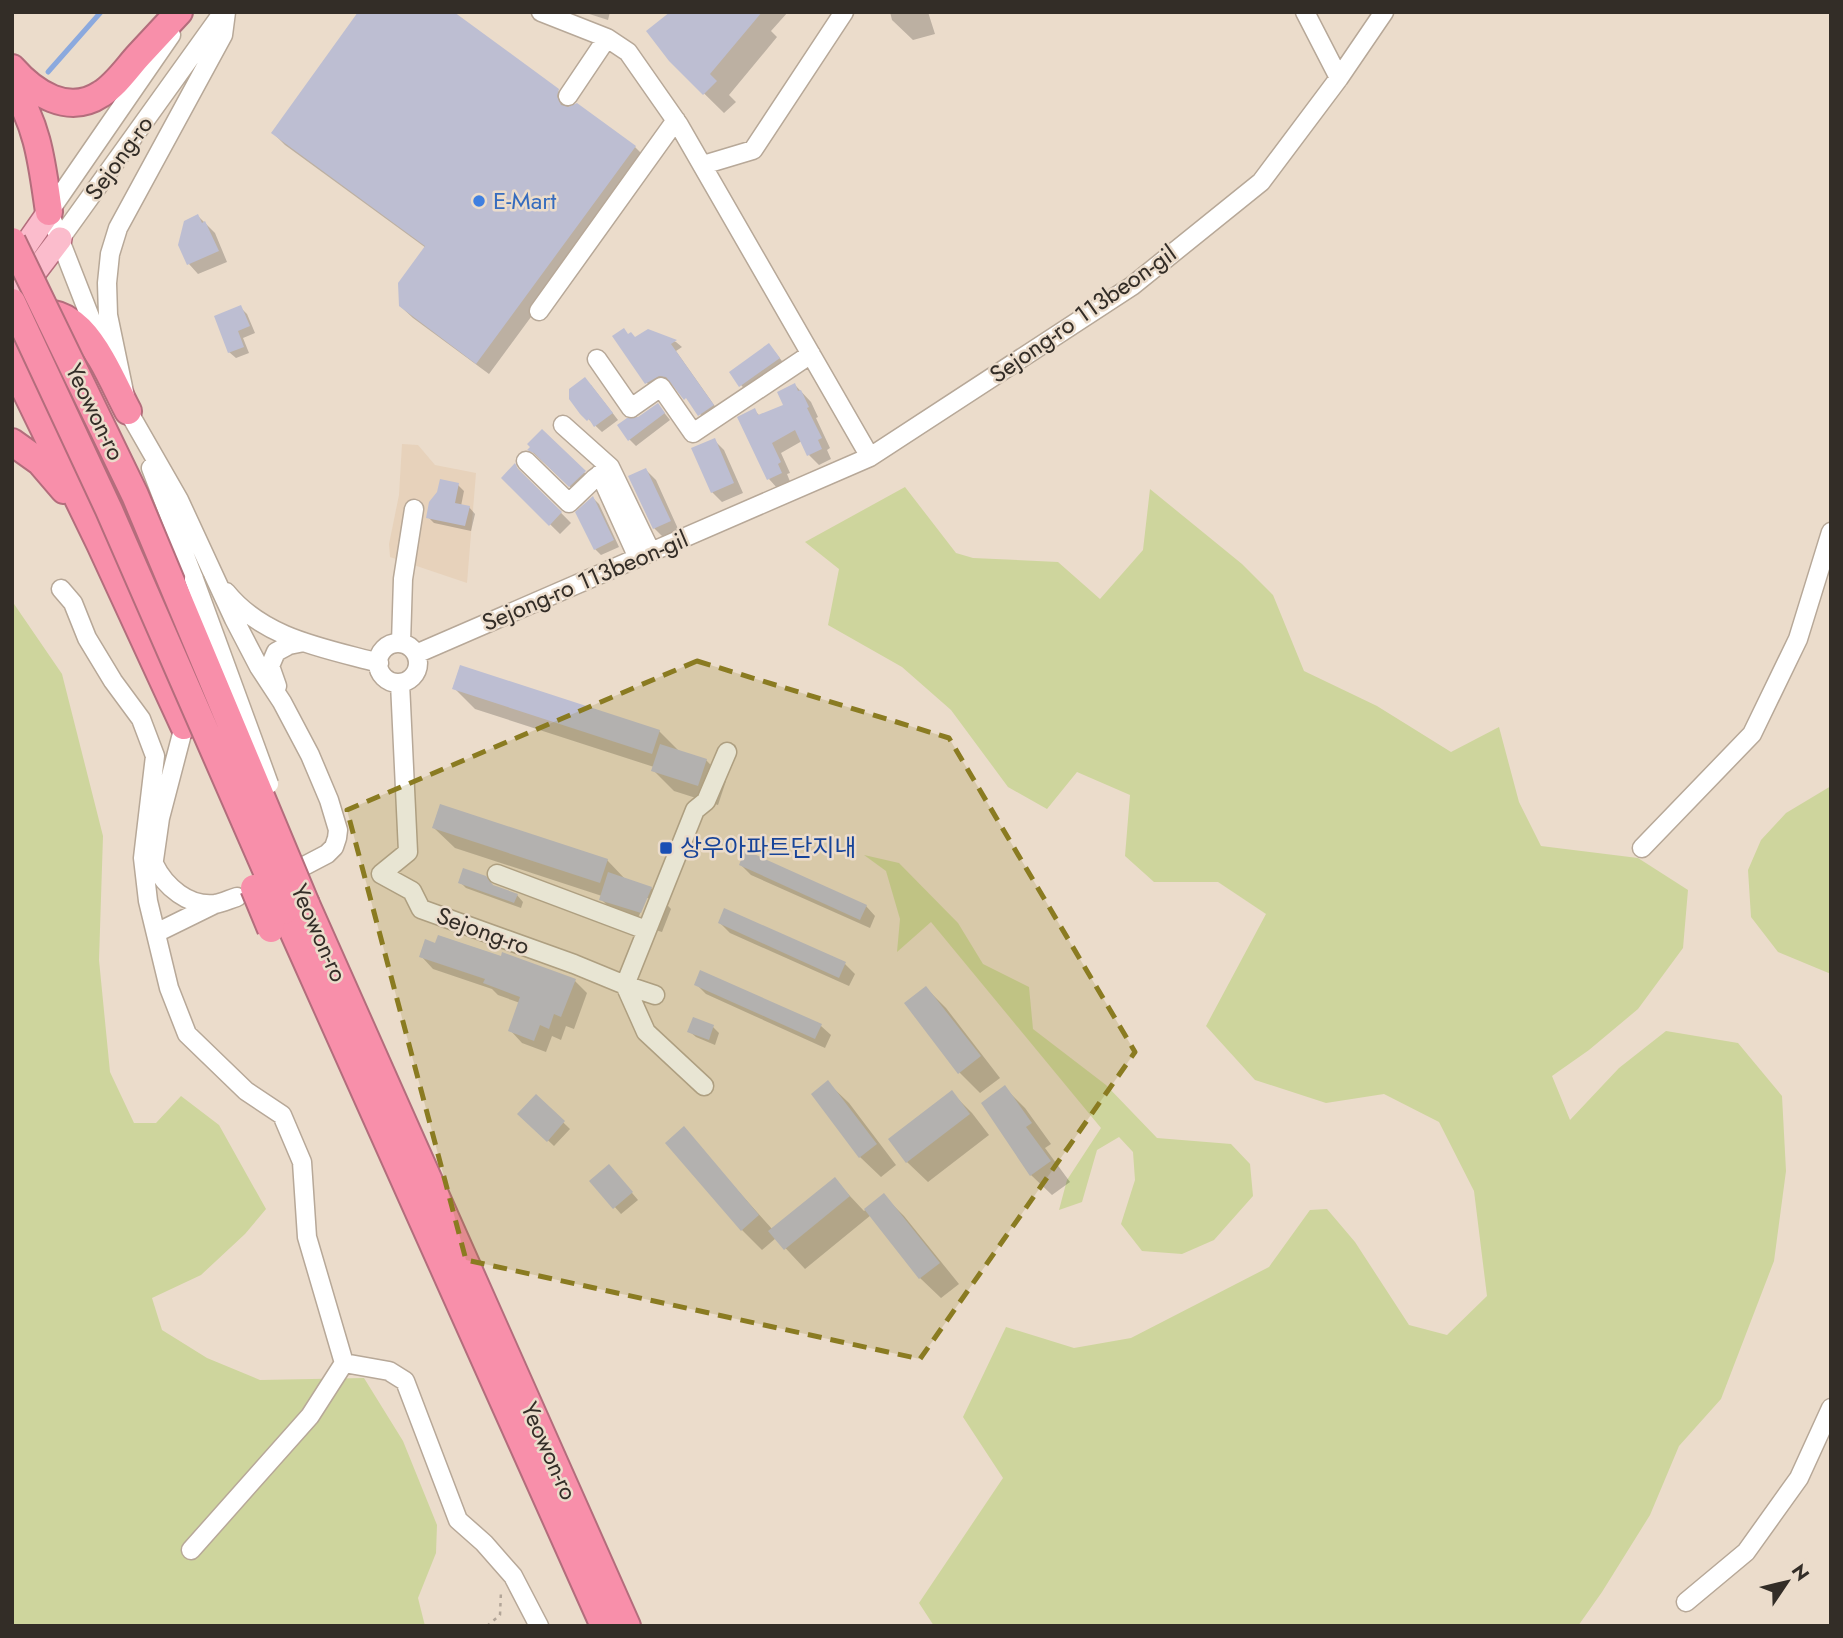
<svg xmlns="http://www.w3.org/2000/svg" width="1843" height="1638" font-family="Jost,'Noto Sans KR',sans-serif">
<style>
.built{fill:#e7d2bb}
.green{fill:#ced59d}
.shadow{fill:#0003;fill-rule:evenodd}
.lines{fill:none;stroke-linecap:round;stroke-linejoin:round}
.stream{stroke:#8ba9de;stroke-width:5}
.building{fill:#bdbed2}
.minor-casing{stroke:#b7a898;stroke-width:21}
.major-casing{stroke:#b36d7c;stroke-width:26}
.highway-casing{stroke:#b36d7c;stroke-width:30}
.path{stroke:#b2a598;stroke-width:2.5;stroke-dasharray:3.5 5;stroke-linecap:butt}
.minor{stroke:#fff;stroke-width:18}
.major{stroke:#fbbccc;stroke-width:23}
.highway{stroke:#f88faa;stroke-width:26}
.minor-bridge-casing{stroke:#b7a898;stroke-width:21;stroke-linecap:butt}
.highway-bridge-casing{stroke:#b36d7c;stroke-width:30;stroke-linecap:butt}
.minor-bridge{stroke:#fff;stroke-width:18}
.highway-bridge{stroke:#f88faa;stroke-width:26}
.marked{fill:#8a7b21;fill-opacity:0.2;stroke:#8a7b21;stroke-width:5;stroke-dasharray:14 9;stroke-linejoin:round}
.shop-dot{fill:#3f7fe0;stroke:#ebdccb;stroke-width:2.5}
.transit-dot{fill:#1a4fb4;stroke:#ebdccb;stroke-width:2.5}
.labels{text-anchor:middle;stroke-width:5;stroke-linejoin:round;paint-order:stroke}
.street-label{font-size:24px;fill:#332d27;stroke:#ebdccb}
.shop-label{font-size:24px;fill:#366cbe;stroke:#ebdccb;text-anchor:start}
.transit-label{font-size:24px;fill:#164399;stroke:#ebdccb;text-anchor:start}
</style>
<rect width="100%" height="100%" fill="#ebdccb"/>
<!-- built -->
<path class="built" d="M402,444L418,445L435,465L476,473L467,583L390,557L389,544L399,495Z"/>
<!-- green -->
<path class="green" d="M905,487L956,553L973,558L1058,562L1100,599L1143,550L1150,489L1242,564L1273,595L1304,671L1377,706L1451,752L1499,727L1519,802L1541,846L1638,858L1688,890L1683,948L1638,1009L1589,1050L1552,1076L1570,1120L1619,1068L1666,1031L1738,1043L1782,1096L1786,1171L1774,1261L1721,1399L1679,1446L1650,1515L1602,1592L1578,1626H934L919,1603L1003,1478L963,1417L1006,1327L1074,1348L1131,1338L1269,1267L1310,1210L1327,1209L1355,1242L1409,1325L1447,1335L1487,1296L1474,1191L1439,1122L1384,1094L1326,1103L1255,1080L1206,1026L1266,914L1218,882H1154L1125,856L1130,795L1077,772L1047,809L1008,787L951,710L902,667L828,625L839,569L805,542Z
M12,601L62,674L103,836L99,960L110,1072L134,1123H156L181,1096L219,1125L266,1209L245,1234L201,1275L152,1298L162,1330L207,1358L260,1380L364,1378L403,1441L437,1525L436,1553L418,1598L425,1626H12Z
M1831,786V974L1778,952L1751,917L1748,870L1761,840L1786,813Z
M864,855L899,863L958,923L983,964L1029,987L1033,1029L1106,1085L1157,1138L1231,1144L1250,1164L1253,1196L1214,1240L1182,1254L1142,1251L1121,1224L1135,1180L1133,1152L1119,1137L1097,1150L1082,1202L1059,1210L1067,1180L1101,1128L931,922L897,952L900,919L886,871Z"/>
<!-- shadow -->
<path class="shadow" d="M583,12H610L608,20Z
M668,12H788L771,31L777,37L729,95L736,102L724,113L670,60V14Z
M890,12H928L935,34L913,40L892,20Z
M558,91L570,103L568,109L635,147L647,159L489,374L413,318L400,306L426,248L285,145L273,133Z
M198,216L215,233L227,262L198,274L189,264Z
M241,308L247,314L255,333L243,338L249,353L236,358L229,352Z
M648,331L676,342L682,347L676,351L719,412L706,421L673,382L666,381L653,389L647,383L629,336L636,339Z
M775,352L785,365L747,392L731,373Z
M591,385L618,420L602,432L582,413Z
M795,385L811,402L818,417L816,418L830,448L827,450L831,459L819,465L809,455L802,441L781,453L790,473L787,474L791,484L778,489L769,479L740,418L754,410L760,416L786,406Z
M658,405L670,420L636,446L629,439L638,419Z
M542,431L594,482L580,496L530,450Z
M714,440L724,450L743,493L722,502L712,492Z
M515,466L571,523L560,534L503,478Z
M646,470L656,480L679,531L664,538L654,528Z
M458,485L464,491L461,506L469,507L475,514L471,531L434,523L428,517Z
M593,498L599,504L619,547L601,555L595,549Z
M454,688L659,731L680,752L706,760L726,781L718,805L674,791L653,770L654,767L475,709Z
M434,828L607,860L627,881L651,888L671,909L662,932L622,920L601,899L602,896L455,848ZM646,898H649L640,922L637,921Z
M741,865L866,906L875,916L870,928L751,875Z
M460,882L494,887L517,895L523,902L521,908L466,888Z
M720,923L845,964L855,974L849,986L730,933Z
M421,956L575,981L587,993L574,1029L566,1026L561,1040L552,1036L546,1052L522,1043L510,1030L520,1003L498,995L492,989L433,969Z
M696,984L821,1026L831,1035L825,1048L706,994Z
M926,988L946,1008L1000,1078L980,1093L960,1073L906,1003Z
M713,1027L719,1033L715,1045L696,1037L689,1031Z
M828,1083L849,1103L896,1165L881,1177L860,1157Z
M1005,1088L1025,1108L1051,1144L1045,1148L1070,1182L1052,1195L1031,1175Z
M951,1092L972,1113L989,1135L928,1182L907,1162Z
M536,1096L570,1129L554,1146L520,1114Z
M683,1129L773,1230L834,1179L864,1211L884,1196L904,1216L959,1284L941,1298L920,1278L871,1215L805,1269L776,1238L762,1250L742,1230Z
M615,1173L638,1200L621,1214L592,1181Z"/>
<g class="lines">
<!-- stream -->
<path class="stream" d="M48,72L101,12"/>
</g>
<!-- building -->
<path class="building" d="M358,12H454L559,89L557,96L561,105L568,107L577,103L636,146L476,364L399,306L398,283L425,246L271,133Z
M670,12H762L710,74L717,81L703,95L669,61L646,31Z
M198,214L202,223L205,221L219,251L187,265L178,245L184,221Z
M241,305L250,326L238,331L244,347L228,353L214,316Z
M624,328L628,334L631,332L635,337L648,329L677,340L671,344L714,405L698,416L686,398L684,400L666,377L659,376L645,384L612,336Z
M769,343L780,358L739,387L729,372Z
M585,377L613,413L594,427L589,419L587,421L580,414L569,399V389Z
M795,383L798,391L801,390L809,407L807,408L822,438L818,440L822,449L807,456L795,430L772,443L781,462L778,464L782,473L767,480L737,417L755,408L758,415L783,405L777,392Z
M658,403L665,413L628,441L617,425L627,418L638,417Z
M542,429L586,471L569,487L534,453L527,450L530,447L527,444Z
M715,438L734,483L711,493L691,448Z
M515,463L518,469L562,512L549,526L501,478Z
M646,468L671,521L653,529L628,476Z
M440,479L459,483L455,503L470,506L465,526L426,518L429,502L437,492Z
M593,496L614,540L594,550L575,512Z
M460,665L660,730L652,754L452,689Z
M660,744L707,759L698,786L651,771Z
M440,804L608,859L600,883L432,828Z
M745,850L867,905L860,920L739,865Z
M463,868L486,876L493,885L518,894L514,903L458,883Z
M608,872L652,887L641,913L599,900Z
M724,908L846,962L839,978L718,923Z
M438,935L501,956L502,952L576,979L561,1017L554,1014L549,1029L540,1025L534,1041L508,1031L520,997L483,983L485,979L419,957L425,939L435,943Z
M700,970L822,1024L815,1039L694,985Z
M926,986L981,1056L958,1074L904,1003Z
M693,1017L714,1025L709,1040L687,1032Z
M828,1080L877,1144L859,1158L811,1094Z
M1005,1085L1032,1123L1026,1127L1051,1161L1030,1176L981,1103Z
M952,1090L970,1114L906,1163L888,1139Z
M536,1094L565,1121L547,1142L517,1114Z
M684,1126L759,1215L741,1231L665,1143Z
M609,1164L633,1192L613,1209L589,1181Z
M835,1177L850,1196L784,1250L768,1231Z
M884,1193L940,1263L919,1279L864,1209Z"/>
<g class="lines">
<defs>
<path id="minor" d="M226,12L223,35L118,228L110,254L107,283L108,315L128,411L179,500L234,619L259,667L282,702L310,755L329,800L338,830L337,838L334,847L327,854L306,865
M541,12L607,38L628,52L679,125L870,457
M1305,12L1339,78
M568,96L607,38
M703,165L753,150L844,12
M60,239L223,12
M539,311L676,120
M101,345L49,212L171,35
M597,359L631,408L661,387L693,433L811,354
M563,425L610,467L651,552
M526,461L569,503L594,479L610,467
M151,468L194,579
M600,474L638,558
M61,589L73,603L87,638L113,681L141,719L155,756L143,858L148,901L169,988L187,1034L246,1091L282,1115L302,1162L307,1237L344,1363L310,1416L191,1550
M226,592C264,639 324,648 379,663
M401,643L403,579L414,509
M378 663a20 20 0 1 1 40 0a20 20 0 1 1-40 0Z
M416,654L870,457L1132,286L1261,182L1339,78L1384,12
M400,683L408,852L381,874L412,891L421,909L574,964L625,985L646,1032L704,1086
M277,686L270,666L276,652L289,645L304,642
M1642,848L1752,734L1798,639L1831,532
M154,860L160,818L184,726
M154,864C165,887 189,907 215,904C222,903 230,899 237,897
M497,874L646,930
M156,933L215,904
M655,995L625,985L695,810L706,801L727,752
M344,1363L389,1371L405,1381L458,1520L484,1543L513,1576L539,1626
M1686,1602L1746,1552L1799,1478L1831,1408"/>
<path id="major" d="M12,265L49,212
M12,302L60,239"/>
<path id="highway" d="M12,68C34,93 68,116 101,94C116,85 127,68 139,55C152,41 166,26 179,12
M12,85C39,127 42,165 49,212
M12,363L100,544L184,726
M26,379C18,359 13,344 20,323C76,284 107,372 128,411
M12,442L40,462L64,490
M306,904L627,1626
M284,911L604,1626"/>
</defs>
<!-- minor casing -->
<use href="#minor" class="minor-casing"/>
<!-- major casing -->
<use href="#major" class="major-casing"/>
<!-- highway casing -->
<use href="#highway" class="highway-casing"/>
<!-- path -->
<path class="path" d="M487,1626L500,1615L501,1591"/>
<!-- minor -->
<use href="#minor" class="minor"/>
<!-- major -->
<use href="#major" class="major"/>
<!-- highway -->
<use href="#highway" class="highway"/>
<defs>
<path id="minor-bridge" d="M194,579L269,784"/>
<path id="highway-bridge" d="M12,241L135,495L306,904
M12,302L109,510L284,911
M254,888L271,929"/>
</defs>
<!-- minor-bridge casing -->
<use href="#minor-bridge" class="minor-bridge-casing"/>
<!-- highway-bridge casing -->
<use href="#highway-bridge" class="highway-bridge-casing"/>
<!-- minor-bridge -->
<use href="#minor-bridge" class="minor-bridge"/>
<!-- highway-bridge -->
<use href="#highway-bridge" class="highway-bridge"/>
</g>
<!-- marked area -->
<path class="marked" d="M697,661L949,738L1135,1052L920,1359L466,1260L347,810Z"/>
<!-- markers -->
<circle class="shop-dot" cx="479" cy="201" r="7"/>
<rect class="transit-dot" x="659" y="841" width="14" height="14" rx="3.5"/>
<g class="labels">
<!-- street labels -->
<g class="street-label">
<text transform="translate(119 158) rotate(-54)" y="8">Sejong-ro</text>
<text transform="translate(1083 314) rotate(-35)" y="8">Sejong-ro 113beon-gil</text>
<text transform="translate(95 412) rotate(64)" y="8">Yeowon-ro</text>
<text transform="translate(585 581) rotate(-23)" y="8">Sejong-ro 113beon-gil</text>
<text transform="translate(483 931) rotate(20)" y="8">Sejong-ro</text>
<text transform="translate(319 933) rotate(66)" y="8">Yeowon-ro</text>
<text transform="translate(549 1451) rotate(66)" y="8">Yeowon-ro</text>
</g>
<!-- shop labels -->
<g class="shop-label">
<text x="493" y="209">E-Mart</text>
</g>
<!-- transit labels -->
<g class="transit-label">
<text x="680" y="856">상우아파트단지내</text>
</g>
</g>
<!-- border -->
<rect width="1843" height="1638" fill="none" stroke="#332d27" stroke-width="28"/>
<!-- north arrow -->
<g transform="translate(1787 1582) rotate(55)" stroke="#ebdccb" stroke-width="5" paint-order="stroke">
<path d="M0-5L12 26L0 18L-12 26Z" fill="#332d27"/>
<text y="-10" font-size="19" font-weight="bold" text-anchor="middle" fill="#332d27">N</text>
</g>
</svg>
